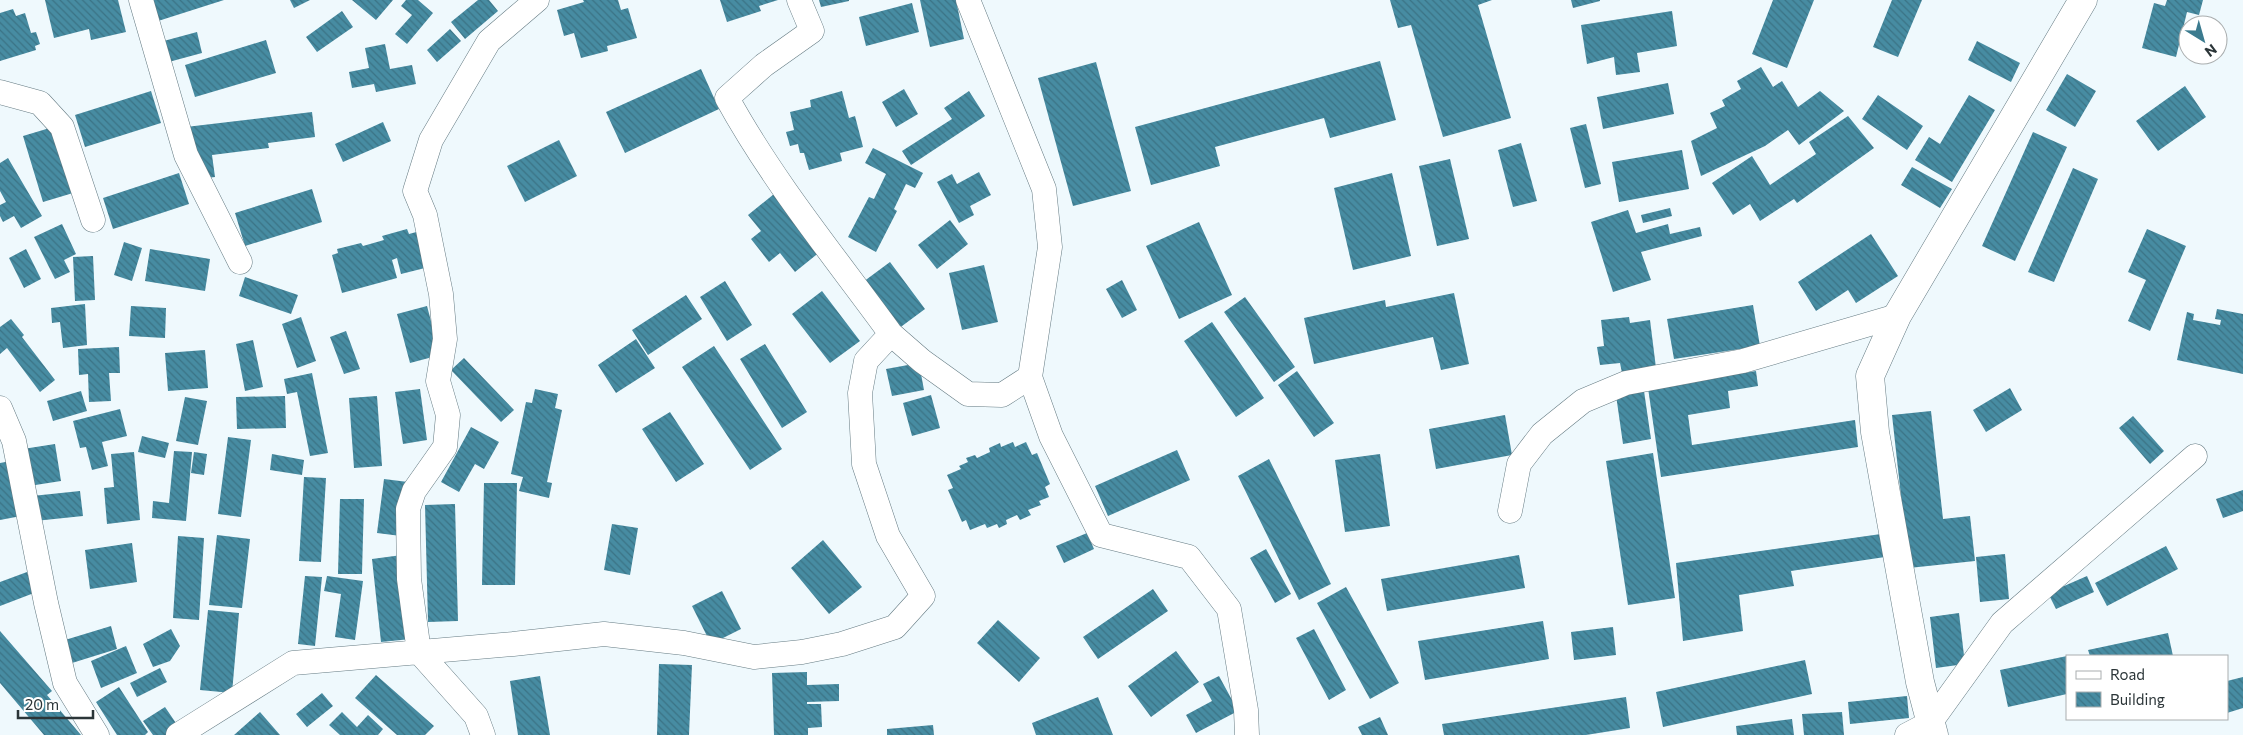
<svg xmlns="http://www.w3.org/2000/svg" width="2243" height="735" font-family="Commissioner,sans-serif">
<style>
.building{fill:url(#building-back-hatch)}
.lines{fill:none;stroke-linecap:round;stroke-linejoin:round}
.street-casing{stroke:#657b83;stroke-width:25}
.secondary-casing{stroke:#657b83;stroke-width:29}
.street{stroke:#fff;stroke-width:24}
.secondary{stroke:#fff;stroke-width:28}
</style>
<defs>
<pattern id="building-back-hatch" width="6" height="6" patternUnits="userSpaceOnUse" patternTransform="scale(1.25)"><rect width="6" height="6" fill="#478ca2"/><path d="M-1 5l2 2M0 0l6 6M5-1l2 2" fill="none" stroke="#3b7385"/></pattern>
</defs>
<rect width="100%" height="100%" fill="#eff9fd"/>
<!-- building -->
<path class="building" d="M45,0H118L126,32L91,40L89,29L54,38Z
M148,0H224L155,22Z
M290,0H310L294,8Z
M352,0H393L376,20Z
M406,0H418L433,13L407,44L395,34L412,15L401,6Z
M478,0H489L498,11L465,39L451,22Z
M583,0H618L621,10L628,8L637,38L607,46L608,51L581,58L574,33L564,36L557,10L584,2Z
M720,0H778L759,6L761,11L727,22Z
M819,0H849V1L821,7Z
M920,0H956L964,39L930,47Z
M1390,0H1492L1478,5L1511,118L1443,137L1411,25L1398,28Z
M1571,0H1600V1L1573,8Z
M1773,0H1814L1787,68L1752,54Z
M1892,0H1922L1898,57L1873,47Z
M2167,0H2203L2199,15L2187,12L2176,57L2142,48L2154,3L2165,6Z
M912,3L919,32L866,46L859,17Z
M13,9L16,16L25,13L31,33L36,32L40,44L35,46L36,50L0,61V13Z
M342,11L353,27L317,52L306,37Z
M1672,11L1677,46L1637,53L1640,72L1616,75L1614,57L1587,64L1581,25Z
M450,29L461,41L437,62L427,50Z
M197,32L202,53L165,63L160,42Z
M266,40L276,73L195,97L185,65Z
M1977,41L2020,63L2011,82L1968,60Z
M385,44L390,69L412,65L416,84L376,92L374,84L352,88L349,72L369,68L365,48Z
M1380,61L1396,120L1330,138L1324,118L1215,147L1220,166L1151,185L1135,127Z
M1096,62L1131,191L1073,206L1038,78Z
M1761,67L1773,87L1782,81L1798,107L1820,91L1844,111L1799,145L1788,130L1765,146L1701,176L1691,141L1717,128L1710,113L1725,106L1722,100L1741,89L1737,81Z
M701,69L719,109L625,153L606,112Z
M2067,74L2096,91L2075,127L2046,110Z
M1668,83L1674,114L1603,129L1597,97Z
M2185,86L2206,117L2158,151L2136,121Z
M904,89L918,114L896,127L882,102Z
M151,91L161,123L85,147L75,115Z
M842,91L849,118L855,116L863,147L840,153L842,161L809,170L804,153H800L798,144L790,146L786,132L794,130L790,112L811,107L810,100Z
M969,91L985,116L911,165L902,151L952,119L944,108Z
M1878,95L1923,126L1907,150L1862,119Z
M1969,95L1995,110L1952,182L1915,160L1929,137L1940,144Z
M312,112L315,137L268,143L269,148L212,155L215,177L199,179L186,127Z
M1848,116L1874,148L1797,203L1794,199L1760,221L1750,204L1733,215L1712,183L1752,156L1770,185L1816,154L1809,142Z
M383,122L391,141L343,162L335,144Z
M1586,124L1601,184L1585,188L1570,128Z
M53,127L73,193L43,202L23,136Z
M2033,132L2067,147L2015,261L1982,246Z
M559,140L577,176L525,202L507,166Z
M1521,143L1537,201L1513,207L1498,150Z
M873,148L923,173L915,188L906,184L894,209L897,211L876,252L848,237L869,197L874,199L886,174L865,163Z
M1682,150L1689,189L1619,202L1612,162Z
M8,158L42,216L21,228L14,216L3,222L0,216V205L6,202L0,191V163Z
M1450,159L1469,239L1437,246L1419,166Z
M1912,167L1952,189L1940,208L1901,185Z
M2073,168L2098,179L2054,282L2028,272Z
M979,172L991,195L970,206L974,215L959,223L937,182L952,174L957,184Z
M179,173L189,204L113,229L103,198Z
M1392,173L1411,256L1353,270L1334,188Z
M312,189L322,222L245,246L235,213Z
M774,194L821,251L795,272L780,253L769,262L751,239L761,231L748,215Z
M1670,208L1672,216L1643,223L1641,215Z
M1628,210L1636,233L1668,224L1670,234L1700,227L1702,236L1641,252L1651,280L1613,292L1591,222Z
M950,220L968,244L937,269L918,245Z
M1199,222L1232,295L1179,319L1146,246Z
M62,224L76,254L64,260L70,272L55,279L34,237Z
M407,229L409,234L420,231L429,267L401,274L397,258L392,260L397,278L342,293L332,255L338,253L337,249L361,243L363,246L384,240L382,236Z
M2147,229L2186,246L2150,331L2128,321L2146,280L2128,272Z
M1871,234L1898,276L1856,303L1848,290L1816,311L1798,282Z
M124,242L142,248L132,281L114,275Z
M26,249L41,279L24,288L9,258Z
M150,249L210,259L205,291L145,281Z
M93,256L95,300L75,301L73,257Z
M890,262L925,309L898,329L863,282Z
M984,265L998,322L962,330L949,273Z
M245,277L298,295L291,314L239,296Z
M1122,280L1137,310L1122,318L1106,289Z
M725,281L752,325L727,341L700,297Z
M822,291L860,341L830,363L792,314Z
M1454,293L1469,364L1441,370L1433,337L1314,364L1304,318L1385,300L1386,307Z
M686,295L702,319L648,355L632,330Z
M1245,297L1295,367L1274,382L1224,312Z
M85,304L87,345L63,348L60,322L52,323L51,308Z
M1753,305L1760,346L1674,359L1667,319Z
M131,306L166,308L165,338L129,336Z
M427,306L440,355L410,363L397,314Z
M2217,309L2243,314V374L2177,360L2187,312L2194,314L2193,320L2220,325L2221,320L2215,319Z
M301,317L316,361L297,368L282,324Z
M1629,317L1630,323L1650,320L1656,368L1622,373L1620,363L1600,365L1597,347L1604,346L1601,320Z
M11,319L24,335L22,337L55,380L40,392L7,348L0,354V327Z
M1212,322L1264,398L1236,417L1184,341Z
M346,331L360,369L344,374L330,337Z
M636,339L655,368L616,393L598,365Z
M253,340L263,387L245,391L236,344Z
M765,344L807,412L782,428L740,359Z
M714,346L782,449L750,470L682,367Z
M119,347L120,373H109L111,401L89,402L88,374L79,375L78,349Z
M205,350L208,388L168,391L165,353Z
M464,358L514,410L501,422L451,370Z
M919,363L924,390L892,396L886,369Z
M1297,371L1334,423L1314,437L1278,385Z
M1756,371L1758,386L1728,391L1730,408L1688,415L1692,445L1855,420L1858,447L1661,477L1648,388Z
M312,373L328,453L310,456L297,392L287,394L284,379Z
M2010,388L2022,410L1986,432L1973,410Z
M420,389L427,440L403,444L395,392Z
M535,389L558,394L555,408L562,410L547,482L552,483L549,498L519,491L523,477L511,474L526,402L532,403Z
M81,391L87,411L53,421L47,401Z
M1644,391L1651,439L1623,444L1616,395Z
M931,395L940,428L912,436L903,403Z
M285,396L286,428L237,429L236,397Z
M377,396L382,466L354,468L349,398Z
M185,397L207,401L198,445L176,441Z
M120,409L127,436L102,442L108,466L92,470L86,447L80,448L73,421Z
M1931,411L1943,519L1970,516L1975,561L1909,568L1892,415Z
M670,412L704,464L676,482L642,429Z
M1505,415L1512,455L1436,469L1429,429Z
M2133,416L2164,451L2150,464L2119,428Z
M471,427L499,442L484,469L475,464L459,492L441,482Z
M142,436L169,443L165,458L138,452Z
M228,437L251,440L241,517L218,514Z
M1013,442L1015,447L1026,442L1032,455L1037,453L1050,484L1045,487L1049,497L1039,501L1041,505L1028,510L1031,515L1020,520L1017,515L1006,520L1007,524L999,528L997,524L987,528L985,524L970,530L966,520L962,522L948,490L953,488L947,475L961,469L959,466L968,462L966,458L975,455L977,458L990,452L989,448L1000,443L1001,447Z
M55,444L61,481L29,486L23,449Z
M1177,450L1190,480L1108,516L1095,486Z
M174,451L192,452L186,521L152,518L153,501L169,503Z
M134,452L140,520L107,524L104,488L114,487L111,454Z
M194,452L207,454L204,475L191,473Z
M1653,453L1675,598L1628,605L1606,461Z
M272,454L304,460L302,475L270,470Z
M1380,454L1390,526L1345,532L1335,460Z
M1269,459L1331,584L1299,600L1238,476Z
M11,461L21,516L0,520V463Z
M304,477L326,478L321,562L299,561Z
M384,479L408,482L401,536L377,533Z
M484,483H517L515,585H482Z
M2243,490V511L2223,518L2216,499Z
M80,491L83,516L35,521L32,496Z
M340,499H364L362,574H338Z
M455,504L458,621L428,622L425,505Z
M612,524L638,528L630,575L604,570Z
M1087,533L1094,549L1064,563L1056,546Z
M1881,534L1885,557L1791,571L1794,586L1739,595L1743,631L1683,641L1676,563Z
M217,535L250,539L242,608L209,605Z
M178,536L204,538L199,620L173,618Z
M823,540L862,587L829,614L791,568Z
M132,543L137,582L90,589L85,550Z
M2166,546L2178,569L2107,606L2095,583Z
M1266,549L1291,594L1275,603L1250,558Z
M2005,554L2009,599L1980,602L1976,557Z
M402,555L411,639L381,642L372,559Z
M1519,555L1525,588L1387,611L1381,579Z
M27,572L34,593L0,606V582Z
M305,576L322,577L315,646L298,644Z
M327,576L363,581L355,640L335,637L341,594L324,591Z
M2087,576L2094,592L2056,609L2048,593Z
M1346,587L1399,683L1370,699L1317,603Z
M1153,589L1168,611L1098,659L1083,637Z
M722,591L741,629L711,644L692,606Z
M208,610L239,613L232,693L200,690Z
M1959,613L1965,664L1936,668L1930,617Z
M998,620L1040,658L1019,682L977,643Z
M1543,621L1549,659L1425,680L1418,641Z
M111,626L117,649L72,663L65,640Z
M1613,627L1616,655L1574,660L1571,632Z
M171,629L180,646L170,661L153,667L143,644Z
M1314,629L1346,690L1329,700L1296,638Z
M0,631L52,691L47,695L81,735H44L0,683Z
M2168,633L2173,656H2090L2088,650Z
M126,646L137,673L101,688L91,661Z
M1176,651L1199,682L1151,717L1128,686Z
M2067,656V694L2008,707L2000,670Z
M1805,660L1812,694L1663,727L1656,692Z
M659,664L692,665L689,735H657Z
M160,668L167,682L137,697L130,683Z
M807,672V685L839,684V701L807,702V704H821L822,727L808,728V735H774L772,673Z
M376,675L434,726L425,735H397L355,698Z
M540,676L550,735H518L510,681Z
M1219,676L1238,711L1196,733L1186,715L1212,701L1203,684Z
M2243,677V708L2227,713V681Z
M119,687L148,732L145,735H117L96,702Z
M322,693L333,706L307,727L296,714Z
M1907,696L1909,718L1850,724L1848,702Z
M1098,697L1113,735H1036L1032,723Z
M1626,697L1630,728L1586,735H1444L1442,724Z
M165,707L180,729L171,735H153L143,721Z
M260,712L280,735H234Z
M342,712L357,727L368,715L383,729L378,735H340L329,725Z
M1842,712L1844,735H1804L1802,714Z
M1380,717L1388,735H1362L1358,727Z
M1792,719L1794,735H1737L1736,726Z
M933,725L934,735H887V729Z"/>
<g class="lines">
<defs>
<path id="street" d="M141,0L186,155L240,262
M968,0L1044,189L1050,247L1030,377
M0,92L40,103L62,127L93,220
M891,334L922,361L968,394L1002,395L1030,377L1051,436L1101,535L1189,557L1229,609L1246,710L1247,735
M0,408L14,441L46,603L65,683L97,735
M1510,511L1519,464L1542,434L1583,401L1626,383L1743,361L1897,316
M178,735L293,663L513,644L604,634L684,643L754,657L802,652L842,644L895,627L923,596L888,536L864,464L860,393L866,361L891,334C835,257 773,182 727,98L764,65L812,31L799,0
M483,735L476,716L419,652L409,579L408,509L414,491L445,447L448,415L438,381L445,339L441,294L425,215L415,191L431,140L489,41L537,0
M1907,735L1930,723L2002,623L2195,456"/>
<path id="secondary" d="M1934,735L1920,682L1875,432L1870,376L1897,316L2083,0"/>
</defs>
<!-- street casing -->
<use href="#street" class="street-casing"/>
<!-- secondary casing -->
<use href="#secondary" class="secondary-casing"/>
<!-- street -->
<use href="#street" class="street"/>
<!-- secondary -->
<use href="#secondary" class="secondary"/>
</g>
<!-- legend -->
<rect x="2066" y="655" width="162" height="65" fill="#ffffff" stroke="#aaaeaf"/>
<rect x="2076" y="671" width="25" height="8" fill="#ffffff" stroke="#aaaeaf"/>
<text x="2110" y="680" font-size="15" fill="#2b3538">Road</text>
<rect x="2076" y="692" width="25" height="15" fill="url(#building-back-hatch)" stroke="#aaaeaf"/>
<text x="2110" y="705" font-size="15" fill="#2b3538">Building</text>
<!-- north arrow -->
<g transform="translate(2203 40) rotate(143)"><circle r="24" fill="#ffffff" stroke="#aaaeaf"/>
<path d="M0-4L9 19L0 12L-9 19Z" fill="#3b7b8f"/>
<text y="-8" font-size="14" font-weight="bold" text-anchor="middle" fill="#2b3538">N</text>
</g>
<!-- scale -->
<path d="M18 710v8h75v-8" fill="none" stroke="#2b3538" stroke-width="2.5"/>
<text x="25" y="710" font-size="15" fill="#2b3538" stroke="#ffffff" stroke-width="4" paint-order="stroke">20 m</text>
</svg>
